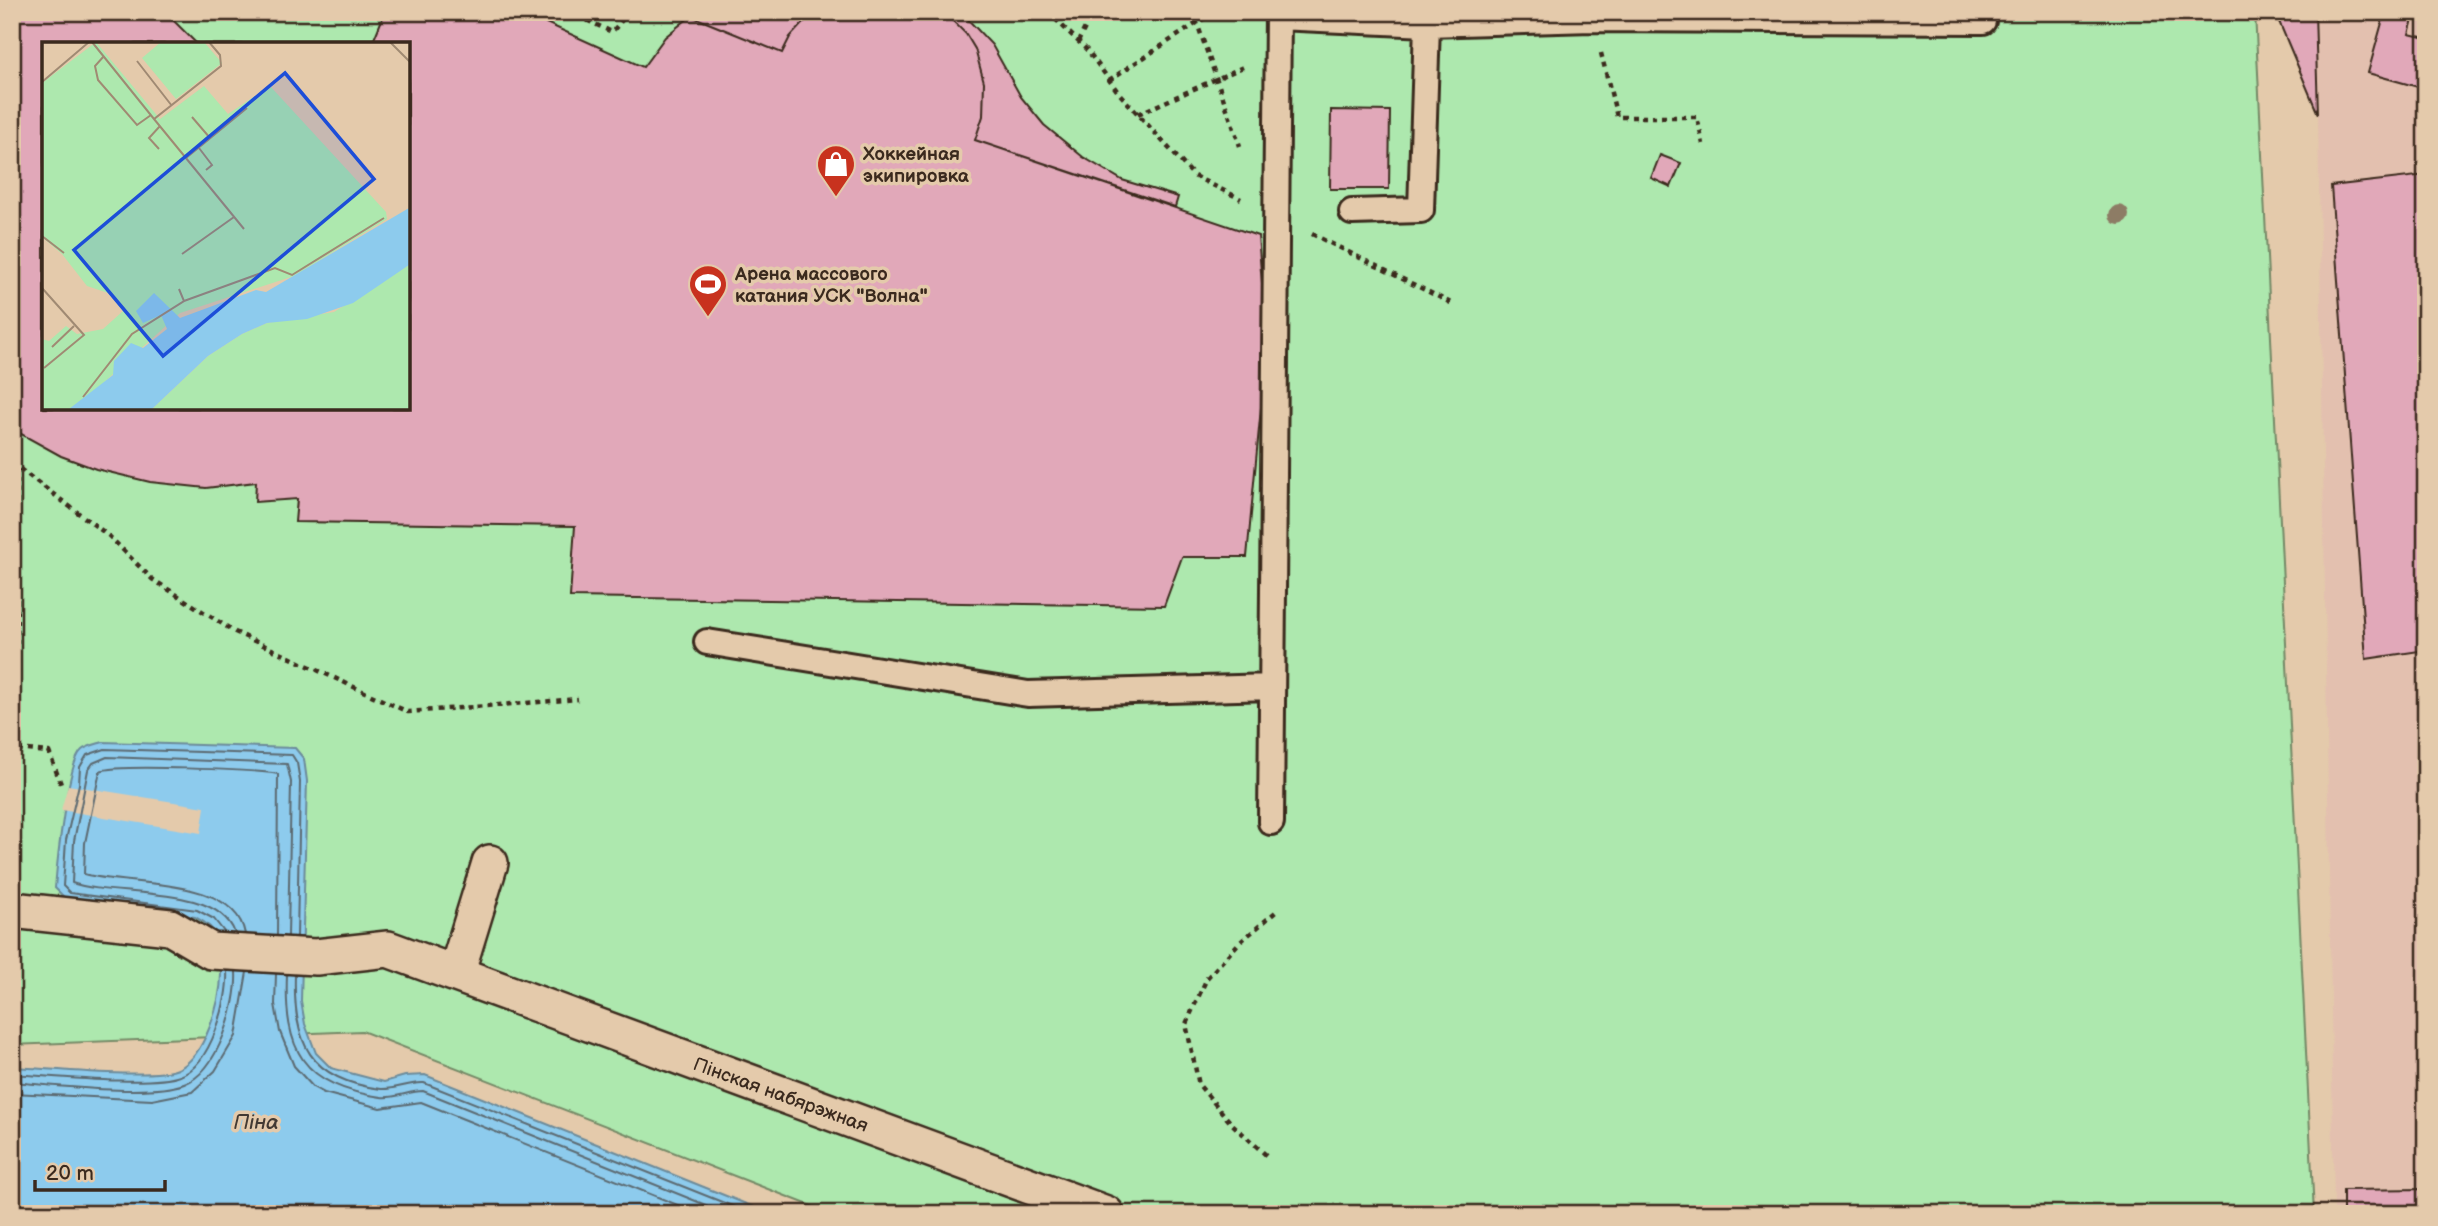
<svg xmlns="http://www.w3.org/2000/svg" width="2438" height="1226" font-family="'Balsamiq Sans',sans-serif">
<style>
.built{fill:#e3c0af}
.green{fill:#ade8ae;stroke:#748966;stroke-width:2;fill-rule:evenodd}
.water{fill:#8dcbed;stroke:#6c8b9a;stroke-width:2}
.pier{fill:#e4caab}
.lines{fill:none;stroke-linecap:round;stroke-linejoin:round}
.shore{stroke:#5c6a71;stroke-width:2}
.building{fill:#e1a8b9;stroke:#3b2a1e;stroke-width:2}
.service-casing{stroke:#3b2a1e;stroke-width:30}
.pedestrian-casing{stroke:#3b2a1e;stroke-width:40}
.path{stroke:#3b2a1e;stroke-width:4.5;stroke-dasharray:5 5;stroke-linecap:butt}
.service{stroke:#e4caab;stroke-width:24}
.pedestrian{stroke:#e4caab;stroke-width:35}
.tree{fill:#8d7c65}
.labels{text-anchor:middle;stroke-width:7;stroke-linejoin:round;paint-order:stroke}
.poi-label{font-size:19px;font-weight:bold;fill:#3b2a1e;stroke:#e4caab;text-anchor:start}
.street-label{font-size:19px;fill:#3b2a1e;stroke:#e4caab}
.water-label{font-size:21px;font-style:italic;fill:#433a33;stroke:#e4caab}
.inset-road{fill:none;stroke:#a08a73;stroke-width:2}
.view{fill:#1d4ed8;fill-opacity:0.15;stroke:#1d4ed8;stroke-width:3.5}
.inset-edge{fill:none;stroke:#3b2a1e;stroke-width:3.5}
</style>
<rect width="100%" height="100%" fill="#e4caab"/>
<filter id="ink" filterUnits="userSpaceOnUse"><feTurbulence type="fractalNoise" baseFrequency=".0143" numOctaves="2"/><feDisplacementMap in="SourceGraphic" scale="14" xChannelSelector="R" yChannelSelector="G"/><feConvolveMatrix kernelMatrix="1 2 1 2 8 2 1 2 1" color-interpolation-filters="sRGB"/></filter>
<g filter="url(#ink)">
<!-- built -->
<path class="built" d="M2275,12H2426V1214H2334L2318,114Z"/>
<!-- green -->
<path class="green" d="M12,12H2255L2314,1214H832L362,1031L12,1045ZM44,44H408V408H44Z"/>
<!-- water -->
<path class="water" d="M103,742L295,748L304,759L307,781L301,1001L305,1024L316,1053L331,1068L384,1082L405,1076L425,1075L771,1214H12V1067C44,1068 154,1080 178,1069C205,1057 221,1001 221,974C220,945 224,932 195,917L66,899L55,888C57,864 67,762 82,750C87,746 97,744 103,742Z"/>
<!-- pier -->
<path class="pier" d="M68,785L205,807L201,833L61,810Z"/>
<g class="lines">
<!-- shore -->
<path class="shore" d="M225,933L214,919L197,910L70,893L63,886L66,840L79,784L80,767L87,755L105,749L292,755L297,763L300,782L297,937
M235,933C217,883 114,898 72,883L74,841L88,770L93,763L107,757L287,764L291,782L288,936
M245,934C234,875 127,887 84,874L85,843L100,771C116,764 256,770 278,774L277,936
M276,974L275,1004L280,1032L294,1066L313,1087L324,1093L380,1108L421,1102L700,1214
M287,975C284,1050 302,1086 381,1097C394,1099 409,1091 423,1091L728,1214
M295,975C293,1043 309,1080 381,1089C395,1090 410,1082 424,1083L752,1214
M12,1074C49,1076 150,1087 180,1076C211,1065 229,1000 227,971
M12,1082C53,1085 149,1097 184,1084C218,1072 238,1004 236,972
M12,1093L152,1100L192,1092L215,1071L236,1036L247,972"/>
</g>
<!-- building -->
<path class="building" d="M12,12H165L197,44H44V408H408V44H372L385,12H522L643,67L665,37L691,16L782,53L790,37L813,12H944L966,34L975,49L984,82L983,116L975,140L1258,236L1267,343L1247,557H1182L1164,606L570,597L575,526L295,522L297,499L255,502L256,482L206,488L150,482L96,469L61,456L12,429Z
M696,12H813L790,37L782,53L691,16Z
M944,12H961L992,45L1021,97L1044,125L1083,157L1122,180L1178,197L1175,207L975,140L983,116L984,82L975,49L966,34Z
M2275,12H2315L2318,114Z
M2385,12H2415L2409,34L2426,38V57L2418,87L2368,73Z
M1331,110L1390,111L1389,189H1330Z
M1660,155L1681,163L1671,187L1651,178Z
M2426,175V650L2366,659L2331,186Z
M2426,777V882L2417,778Z
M2426,1189V1214H2343V1190Z"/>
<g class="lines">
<defs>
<path id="service" d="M1278,17L1427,24L1592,19L1983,21
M1352,212L1421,210L1427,24
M707,642L1028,694L1272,687
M1271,822L1278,12"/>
<path id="pedestrian" d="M12,910L170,927L211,951L316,957L388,949L456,974L490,863
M456,974L1106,1214"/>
</defs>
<!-- service casing -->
<use href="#service" class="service-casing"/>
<!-- pedestrian casing -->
<use href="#pedestrian" class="pedestrian-casing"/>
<!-- path -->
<path class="path" d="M345,12H353
M569,12L612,32L629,12
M1048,12L1088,51L1118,92L1194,176L1241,199
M1190,12L1197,23L1240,146
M1078,42L1093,12
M1601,53L1617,117H1697L1703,144
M1109,80L1214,12
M1138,114L1243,67
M1312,234L1451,303
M12,463L109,536L152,579L235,632L408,712L578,699
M12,749H17V467
M18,749L49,752L61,784
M1266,1155L1231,1123L1199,1085L1186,1024L1207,978L1239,943L1278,910"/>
<!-- service -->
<use href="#service" class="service"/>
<!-- pedestrian -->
<use href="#pedestrian" class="pedestrian"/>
</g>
<!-- trees -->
<circle class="tree" cx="2119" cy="215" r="10"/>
</g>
<!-- icons -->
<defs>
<symbol id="shop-pin" viewBox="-11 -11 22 30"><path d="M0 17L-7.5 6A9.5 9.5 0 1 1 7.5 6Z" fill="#c8321e" stroke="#e4caab"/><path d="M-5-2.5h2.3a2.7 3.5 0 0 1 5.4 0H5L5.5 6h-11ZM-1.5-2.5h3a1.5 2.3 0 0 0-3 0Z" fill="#fff"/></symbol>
<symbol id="stadium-pin" viewBox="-11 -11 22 30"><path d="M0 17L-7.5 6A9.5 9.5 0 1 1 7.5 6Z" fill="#c8321e" stroke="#e4caab"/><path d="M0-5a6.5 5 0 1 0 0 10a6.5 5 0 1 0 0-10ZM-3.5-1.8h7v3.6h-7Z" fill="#fff"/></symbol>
</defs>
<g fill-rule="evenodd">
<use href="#shop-pin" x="814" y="142" width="44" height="60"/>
<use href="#stadium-pin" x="686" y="262" width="44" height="60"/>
</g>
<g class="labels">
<!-- poi labels -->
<g class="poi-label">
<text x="863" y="160">Хоккейная<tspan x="863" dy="22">экипировка</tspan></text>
<text x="735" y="280">Арена массового<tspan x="735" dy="22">катания УСК "Волна"</tspan></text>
</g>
<!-- street labels -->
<g class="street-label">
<text transform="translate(781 1094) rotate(20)" y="7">Пінская набярэжная</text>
</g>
<!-- water labels -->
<g class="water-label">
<text x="256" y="1129">Піна</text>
</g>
</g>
<!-- overview -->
<g transform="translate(42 42)">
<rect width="368" height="368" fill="#e4caab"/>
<path d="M54,0L118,77L162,44L186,72L228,44L344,170L345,177L252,234L138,271L46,355L51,361L44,367H0V297L7,299L24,284L35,292L61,287L81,269L66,251L45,244L20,212L0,195V41ZM119,0H162L180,21L134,57L100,16ZM367,223V367H110L166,314L200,292L225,281L292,270Z" fill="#ade8ae"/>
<path d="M367,166V223L311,261L265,277L225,281L200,292L166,314L110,367H27L71,333L72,319L89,301L101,306L125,287L119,273L101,281L94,269L112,251L138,276L214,248L224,250Z" fill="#8dcbed"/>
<path class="inset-road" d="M50,0L112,77L179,24L178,13L167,0M348,0L368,20M62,14L53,24L56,38L95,83L109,73M95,19L130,64M0,40L47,0M150,75L168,96M112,77L202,187M157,106L170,123L164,128M117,107L107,96L118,84M144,116L205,66M0,194L22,211M140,212L192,175M0,246L42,293L2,326M142,259L233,226L250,233L342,176M10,305L32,284M41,355L90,292L142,259L137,247"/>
<path class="view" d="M243,31L332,137L121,314L32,208Z"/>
<rect width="368" height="368" class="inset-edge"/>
</g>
<!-- margin -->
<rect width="2438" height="1226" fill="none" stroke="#e4caab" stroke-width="42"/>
<rect x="21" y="21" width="2396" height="1184" fill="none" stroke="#3b2a1e" stroke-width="2.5" filter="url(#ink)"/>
<!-- scale -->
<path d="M35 1180v10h130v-10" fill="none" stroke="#3b2a1e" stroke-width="3.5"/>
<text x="46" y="1180" font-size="21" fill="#3b2a1e" stroke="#e4caab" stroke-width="5" paint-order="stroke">20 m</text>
</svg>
